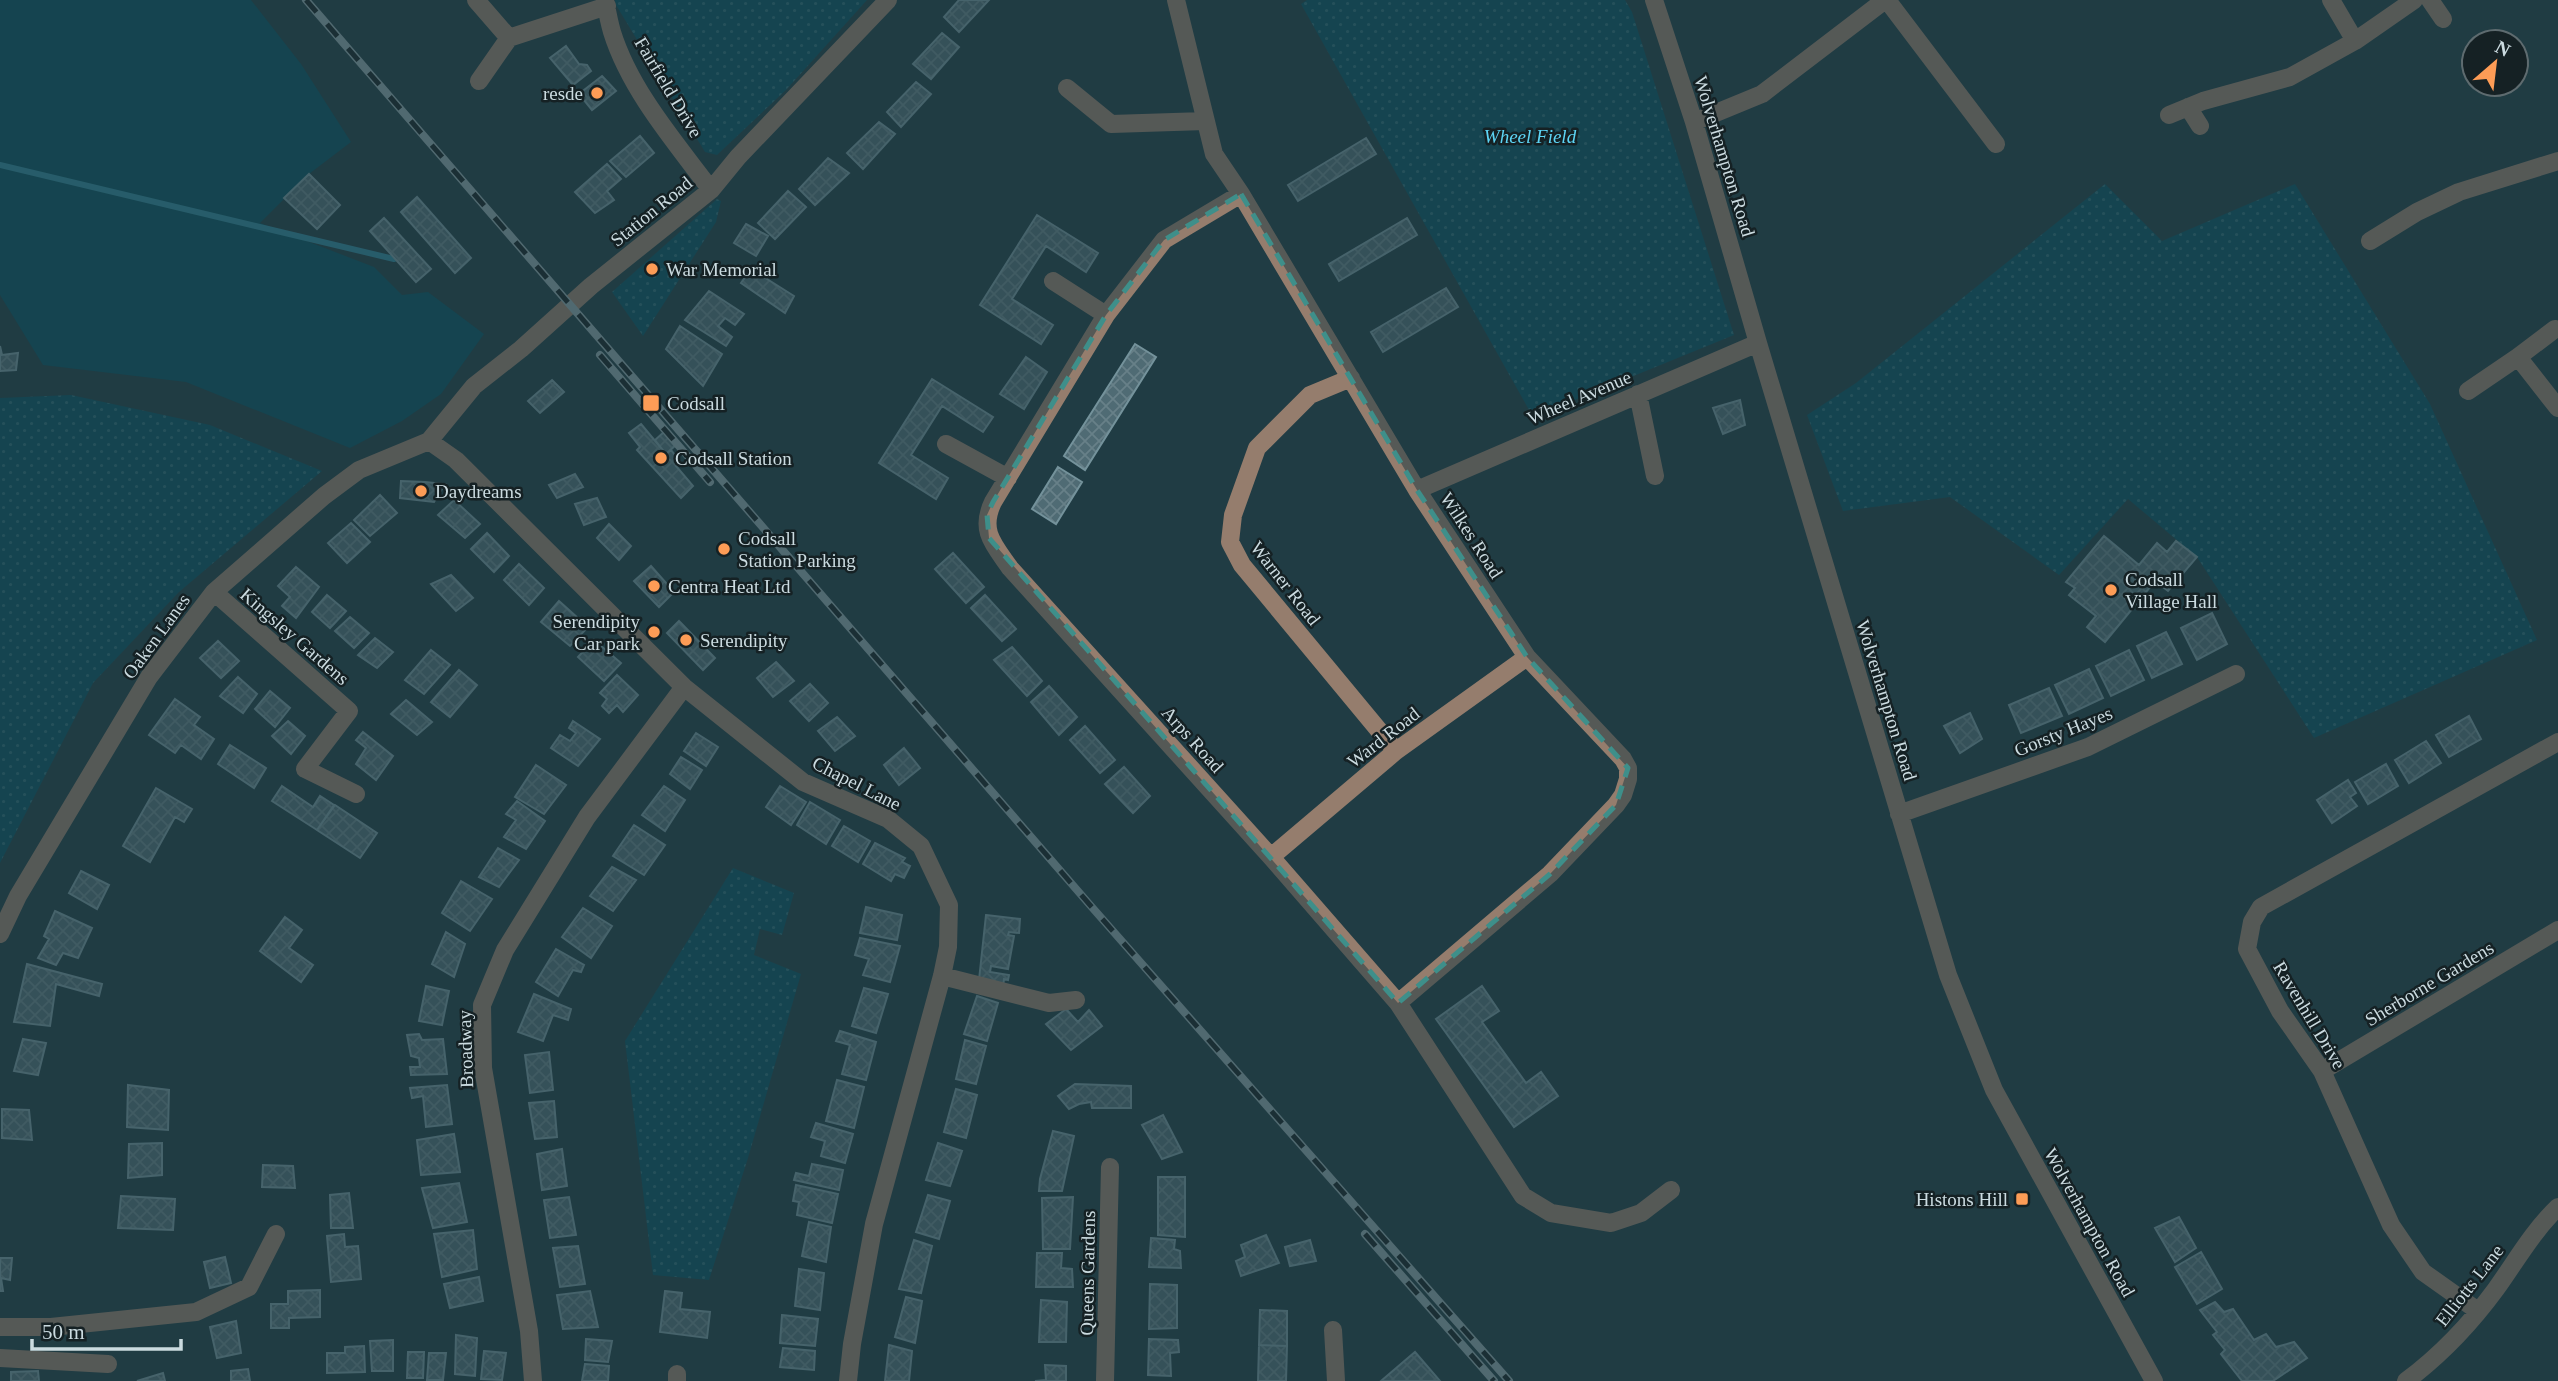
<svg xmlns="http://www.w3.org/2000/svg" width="2558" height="1381" font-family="Georgia,serif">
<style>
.grass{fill:#074f5f}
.park{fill:url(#park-dots)}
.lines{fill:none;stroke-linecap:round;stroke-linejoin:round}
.stream{stroke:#308399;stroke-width:6}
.building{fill:url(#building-cross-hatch);stroke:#74929b;stroke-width:2}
.minor{stroke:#957d6d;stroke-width:18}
.rail-casing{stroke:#8ba0a6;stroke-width:8}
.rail{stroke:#152124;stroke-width:5;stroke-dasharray:16;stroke-linecap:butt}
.marked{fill:none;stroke:#3e8f8a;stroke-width:5;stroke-dasharray:14 9;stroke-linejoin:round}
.poi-dot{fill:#fd9c56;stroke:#152124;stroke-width:2.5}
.labels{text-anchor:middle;stroke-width:5;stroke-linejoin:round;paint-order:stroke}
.street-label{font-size:19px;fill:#cbdbe0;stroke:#152124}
.poi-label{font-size:19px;fill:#cbdbe0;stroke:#152124;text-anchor:start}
.park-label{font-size:19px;font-style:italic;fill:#5dd5f5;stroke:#152124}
</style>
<defs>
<pattern id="park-dots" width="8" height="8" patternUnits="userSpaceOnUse" patternTransform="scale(1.75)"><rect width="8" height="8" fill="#074f5f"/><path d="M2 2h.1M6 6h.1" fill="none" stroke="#2a6876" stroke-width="1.8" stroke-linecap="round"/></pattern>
<pattern id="building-cross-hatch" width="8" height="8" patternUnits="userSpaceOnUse" patternTransform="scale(1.75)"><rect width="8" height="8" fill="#4f6b74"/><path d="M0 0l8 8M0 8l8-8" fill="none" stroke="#678088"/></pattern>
</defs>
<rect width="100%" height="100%" fill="#203c44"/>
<!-- grass -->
<path class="grass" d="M0,0H251L301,64L351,142L309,174L260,223L374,267L402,295L428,292L484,334L441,394L402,421L350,448L186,382L43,365L0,295Z"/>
<!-- park -->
<path class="park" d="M615,0H867L786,90L717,155L705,152L616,5Z
M1307,0H1625L1632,12L1734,335L1533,417L1301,4Z
M2105,184L2162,241L2295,184L2430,404L2537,640L2314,738L2197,557L2128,499L2059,575L1950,497L1843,511L1807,415L1856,383Z
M717,199L721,201L716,222L643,336L612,292Z
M71,395L210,425L322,471L179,592L93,683L0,863V398Z
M733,868L794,893L782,935L760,929L754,955L801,974L748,1158L709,1280L653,1275L625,1041Z"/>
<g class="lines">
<!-- stream -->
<path class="stream" d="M0,165L394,259"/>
</g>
<!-- building -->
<path class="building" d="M959,0H989L959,32L944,17Z
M942,33L959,47L931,79L913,64Z
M566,46L579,64L587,65L591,71L573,85L550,58Z
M602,76L616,91L592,110L579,94Z
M916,82L931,94L901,127L887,112Z
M879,122L895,134L863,169L847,153Z
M640,136L654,153L626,177L610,161Z
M1366,138L1376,154L1298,201L1288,185Z
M828,158L849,173L815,205L799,189Z
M607,164L621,179L607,191L614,200L595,213L575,192Z
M309,174L340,205L317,229L284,198Z
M788,191L806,207L775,239L758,223Z
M417,197L471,258L455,273L401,212Z
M1037,215L1098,253L1086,272L1046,246L1012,299L1053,325L1041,344L980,305Z
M384,218L431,269L416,282L370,231Z
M1407,218L1417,235L1339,281L1329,264Z
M746,224L768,236L756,256L734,243Z
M751,269L794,296L785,313L741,283Z
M1446,288L1458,307L1383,352L1371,332Z
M709,291L744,314L735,325L725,318L718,326L732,337L726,346L685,320Z
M680,326L722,354L703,386L666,349Z
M1135,344L1156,357L1085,470L1064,456Z
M0,346L2,355L18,353L16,370L0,371Z
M1026,357L1047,372L1024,409L1000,394Z
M932,379L993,417L983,432L942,406L911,455L948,478L936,499L879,463Z
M552,380L564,392L540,413L528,401Z
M1740,400L1745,425L1723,434L1713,408Z
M641,424L666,454L671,450L680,462L676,466L693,486L681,498L637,450L640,447L629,433Z
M664,432L676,445L666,454L655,440Z
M1058,467L1082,482L1056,524L1032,509Z
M575,474L583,487L557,498L549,485Z
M401,481L425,482L445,484L434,502L400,498Z
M380,495L397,513L370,536L354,520Z
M597,498L606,517L584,525L575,504Z
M454,500L480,524L465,538L438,515Z
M351,523L370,542L347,563L328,543Z
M609,524L631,546L619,560L597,538Z
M487,533L509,556L494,572L471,549Z
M2104,536L2139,565L2157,543L2167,552L2176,541L2197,557L2168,591L2155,581L2105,642L2087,627L2096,616L2069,595L2075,588L2066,582Z
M953,553L984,587L966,603L935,569Z
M519,564L544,588L529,605L504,580Z
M651,566L674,592L659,607L634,581Z
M296,567L319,587L296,618L282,606L290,597L278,586Z
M451,575L473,598L456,611L431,584Z
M327,595L346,611L330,628L312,612Z
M985,595L1016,629L1002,641L971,608Z
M559,601L588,627L570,646L541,622Z
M2212,613L2227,644L2197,660L2181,628Z
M350,617L369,633L354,648L335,631Z
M679,621L715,658L703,670L667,633Z
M2166,632L2182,664L2152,678L2137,646Z
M375,638L393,652L377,668L358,655Z
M594,640L621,663L604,681L578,657Z
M218,641L239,661L221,678L200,658Z
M1012,647L1042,681L1027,696L994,660Z
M431,650L450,665L424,694L405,680Z
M2129,650L2144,680L2111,696L2096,666Z
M776,662L794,681L773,697L757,678Z
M2089,669L2103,698L2069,714L2055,685Z
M459,670L477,685L450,717L431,702Z
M617,675L638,695L623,712L617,705L609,713L602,706L607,699L600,693Z
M238,677L257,694L243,713L220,696Z
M810,684L828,703L809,721L790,701Z
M1049,686L1077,717L1059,735L1031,702Z
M2049,688L2062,716L2021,733L2009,705Z
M270,691L290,708L275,727L255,709Z
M175,699L200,717L194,725L214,739L201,759L181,745L175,753L149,735Z
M406,700L432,722L417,735L391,714Z
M1970,713L1982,739L1960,753L1944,726Z
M2469,716L2481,739L2449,757L2436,735Z
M837,717L855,736L835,751L818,731Z
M288,721L305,736L291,754L272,736Z
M573,721L600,739L578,766L551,748L560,735L570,741L576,733L569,728Z
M1085,726L1115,760L1100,773L1070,740Z
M363,732L393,756L376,780L356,764L366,748L356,740Z
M696,733L718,747L706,766L684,751Z
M2426,741L2441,763L2409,783L2395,760Z
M230,745L266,768L254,788L218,764Z
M904,748L920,768L899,785L884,765Z
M681,757L702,770L690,789L670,774Z
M2386,764L2398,786L2368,804L2355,782Z
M536,765L566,785L544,814L515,797Z
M1124,767L1150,796L1133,813L1105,784Z
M2348,780L2356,793L2350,797L2357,806L2332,823L2317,800Z
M282,786L313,807L320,796L334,805L317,830L272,801Z
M664,786L685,800L665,831L642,815Z
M780,786L806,802L791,825L766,807Z
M156,788L192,809L184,822L175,817L150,862L123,846Z
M517,801L545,821L526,849L504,837L516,820L506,814Z
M810,802L840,820L826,844L797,825Z
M335,805L377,833L360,858L317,830Z
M634,825L665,845L644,875L613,856Z
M844,826L870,841L858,862L832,846Z
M875,843L905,858L902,862L910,866L904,878L895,874L891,881L863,864Z
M498,848L519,860L499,887L479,877Z
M612,867L636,880L613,911L590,896Z
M81,871L109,885L97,909L69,893Z
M461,881L492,899L470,931L442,913Z
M866,907L902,915L897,940L860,933Z
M583,908L612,926L591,958L562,937Z
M55,911L92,928L78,958L63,953L56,965L38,958L49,939L44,936Z
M986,915L1020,919L1019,933L1009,932L1008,935L1014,936L1008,969L991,966L990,972L1009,975L1008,980L1004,979L1003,987L979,980Z
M285,917L302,930L289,948L313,965L301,982L260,951Z
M446,932L465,944L454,977L432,964Z
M860,938L900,946L890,982L863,975L869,959L855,955Z
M556,949L584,965L581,972L573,970L558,996L536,982Z
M27,964L102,984L99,996L56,984L50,1026L14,1022Z
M426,986L449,991L442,1025L419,1021Z
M1482,986L1499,1011L1482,1022L1526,1083L1541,1072L1558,1096L1514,1127L1436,1019Z
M864,988L888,994L876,1033L852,1026Z
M534,994L571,1009L568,1020L553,1015L543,1041L518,1032Z
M977,996L998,1003L987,1041L964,1034Z
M1066,1009L1078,1022L1089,1010L1102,1026L1071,1050L1046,1024Z
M840,1031L876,1042L866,1080L842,1074L850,1045L836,1041Z
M419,1034L422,1040L443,1039L447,1074L411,1075L410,1067H420L419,1058L411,1056L407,1035Z
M23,1039L46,1043L38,1075L14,1071Z
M965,1040L986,1046L976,1084L956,1079Z
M549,1052L553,1090L530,1093L525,1055Z
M837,1080L864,1087L854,1128L826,1121Z
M1075,1084L1131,1086V1108H1092L1091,1102L1079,1104L1069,1109L1058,1096Z
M128,1085L169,1090L168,1130L127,1127Z
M447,1085L452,1124L426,1127L423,1096L412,1098L410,1088Z
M956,1089L977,1095L966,1138L944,1132Z
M554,1101L557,1137L535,1139L529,1103Z
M2,1109L29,1110L32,1140L2,1138Z
M1163,1115L1182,1152L1162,1159L1142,1125Z
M816,1123L853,1134L845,1163L821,1156L825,1141L811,1137Z
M1053,1131L1074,1136L1062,1191H1039L1040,1179Z
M454,1134L460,1172L421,1175L417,1140Z
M162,1143V1175L128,1178L129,1144Z
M938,1143L962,1151L950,1186L926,1180Z
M562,1149L567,1186L542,1190L537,1154Z
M812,1164L843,1170L839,1190L794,1180L796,1173L809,1176Z
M263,1165L293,1166L295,1188L262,1187Z
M1158,1177H1185V1237L1158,1235Z
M459,1183L467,1222L433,1228L422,1188Z
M796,1185L838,1194L832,1223L797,1215L799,1202L793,1201Z
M349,1193L353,1228H331L330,1195Z
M928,1195L950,1201L939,1239L916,1232Z
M121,1196L175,1199L173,1230L118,1228Z
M569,1197L576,1235L550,1238L544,1200Z
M1073,1197L1070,1249H1043L1042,1198Z
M2179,1217L2196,1248L2175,1262L2155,1228Z
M809,1222L831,1227L826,1262L802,1256Z
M473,1230L477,1269L442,1277L434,1234Z
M344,1234L345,1247L358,1246L361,1279L331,1282L327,1236Z
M1266,1235L1279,1263L1241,1276L1236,1261L1245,1257L1241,1245Z
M1151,1238L1175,1240L1174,1249L1180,1251L1181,1268L1149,1267Z
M914,1240L932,1246L921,1293L899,1289Z
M1310,1240L1316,1261L1290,1266L1285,1247Z
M578,1246L585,1284L560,1287L553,1248Z
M2201,1252L2222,1289L2197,1304L2175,1267Z
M1037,1253H1062L1061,1268L1072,1269L1073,1287H1036Z
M225,1257L231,1283L210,1288L204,1262Z
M0,1258H12L10,1280L1,1278L3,1291H0Z
M799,1269L824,1273L820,1310L795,1306Z
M479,1277L483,1301L450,1308L444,1284Z
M1150,1284L1177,1285V1328L1149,1329Z
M320,1290V1317L289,1318V1328H271V1304H288V1291Z
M590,1291L598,1327L563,1329L557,1295Z
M665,1291L682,1293L680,1309L710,1312L707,1338L660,1332Z
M906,1297L922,1301L915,1343L895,1337Z
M1041,1300L1067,1302L1066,1342H1039Z
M2215,1302L2224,1312L2233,1309L2254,1340L2266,1334L2276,1347L2294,1342L2307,1358L2273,1381H2242L2221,1354L2225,1350L2213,1335L2217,1332L2200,1310Z
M1260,1310L1287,1311V1346L1259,1345Z
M782,1315L818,1319L815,1346L780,1343Z
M236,1321L241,1353L217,1358L210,1327Z
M456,1335L477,1338L475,1376L455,1374Z
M586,1339L612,1341L608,1362L585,1360Z
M1149,1339L1178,1340L1179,1352L1170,1353L1171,1376L1148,1375Z
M393,1340V1371H372L370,1341Z
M889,1345L912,1351L909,1381H885Z
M1259,1345L1287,1346L1286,1381H1258Z
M364,1346L365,1372L327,1373V1353H345V1347Z
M783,1348L815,1351L814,1370L780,1367Z
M484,1351L506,1353L502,1380L481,1379Z
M408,1352H424L423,1378H407Z
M1415,1352L1440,1381H1381Z
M429,1353H446L443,1380H427Z
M585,1364L609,1366L608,1381H582Z
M1045,1365L1066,1366V1381H1035L1046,1380Z
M248,1369L250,1381H231V1371Z
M38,1371L39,1381H11V1372Z
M163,1373L165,1381H137Z"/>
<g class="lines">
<!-- minor -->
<path class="minor" d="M476,0L509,38L607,6
M605,0C607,11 609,22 612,32C630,90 675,142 711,190
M1176,0L1214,154L1241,194L1417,490L1527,657L1623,759L1628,768V779L1623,795L1616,805L1550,874L1398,1003
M1654,0L1694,122L1758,343L1948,975L1994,1090L2154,1381
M1887,0L1996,144
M2331,0L2355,41
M2430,0L2443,19
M479,81L509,38
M1067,88L1111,124L1205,121
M2188,107L2200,126
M2169,115L2203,101L2290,77L2355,41L2414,0
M1694,122L1762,94L1885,0
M1241,194L1164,240L1106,315L993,502C979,531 994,545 1010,568L1271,857L1398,1003L1523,1196L1551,1213L1611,1223L1641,1213L1671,1190
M2370,241L2417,212L2459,192L2558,161
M1053,281L1106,315
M2555,329L2518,357L2558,408
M1351,378L1310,395L1257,448L1233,515L1230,542L1242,565L1396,751
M2468,391L2518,357
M1638,394L1655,476
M429,441L456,460L684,687L803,782L888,819L921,846L949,905L948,947L942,976L874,1224L852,1344L848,1381
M946,444L1008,478
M1417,490L1758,343
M214,592L349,711L305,769L356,794
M1899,814L2088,747L2236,674
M1271,857L1396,751L1527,657
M0,934L18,896L149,677L214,592L324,496L359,470L429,441L474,386L521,349L591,286L711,190L738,157L888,0
M942,976L1049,1003L1076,1000
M2322,1071L2558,930
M2478,1311L2423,1272L2391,1225L2322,1071L2280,1011L2247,949L2252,922L2261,907L2558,742
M0,1327H51L196,1312L249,1287L276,1234
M1333,1330L1336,1381
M0,1358L108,1364
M533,1381L529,1331L483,1068L482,1005L505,950L587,817L684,687
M677,1381V1374
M1105,1381L1110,1167
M2406,1381C2441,1355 2471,1323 2496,1289C2516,1261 2533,1231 2558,1207"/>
<defs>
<path id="rail" d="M306,0L1090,905L1509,1381
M600,355L710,482
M1365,1234L1494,1381"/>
</defs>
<!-- rail casing -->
<use href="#rail" class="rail-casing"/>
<!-- rail -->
<use href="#rail" class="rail"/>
</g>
<!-- marked area -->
<path d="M0 0H2558V1381H0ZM1241,194L1417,490L1527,657L1628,768L1616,805L1550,874L1398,1003L989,538L987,515L993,502L1106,315L1164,240Z" fill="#203c44" fill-opacity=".55" fill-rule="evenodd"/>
<path class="marked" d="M1241,194L1417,490L1527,657L1628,768L1616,805L1550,874L1398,1003L989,538L987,515L993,502L1106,315L1164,240Z"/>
<!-- markers -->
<g class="poi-dot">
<circle cx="597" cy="93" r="7"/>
<circle cx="652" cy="269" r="7"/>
<rect x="642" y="394" width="18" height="18" rx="3.5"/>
<circle cx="661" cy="458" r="7"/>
<circle cx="421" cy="491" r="7"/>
<circle cx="724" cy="549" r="7"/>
<circle cx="654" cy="586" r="7"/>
<circle cx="2111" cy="590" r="7"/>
<circle cx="654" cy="632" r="7"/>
<circle cx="686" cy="640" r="7"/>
<rect x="2015" y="1192" width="14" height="14" rx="3.5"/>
</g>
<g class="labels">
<!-- street labels -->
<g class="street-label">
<text transform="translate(669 87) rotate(59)" y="7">Fairfield Drive</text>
<text transform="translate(1725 156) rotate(73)" y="7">Wolverhampton Road</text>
<text transform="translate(651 211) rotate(-39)" y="7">Station Road</text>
<text transform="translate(1579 397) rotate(-23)" y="7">Wheel Avenue</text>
<text transform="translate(1472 535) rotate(57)" y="7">Wilkes Road</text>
<text transform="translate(1286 583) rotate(52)" y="7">Warner Road</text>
<text transform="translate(156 636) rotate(-54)" y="7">Oaken Lanes</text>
<text transform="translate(295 636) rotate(41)" y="7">Kingsley Gardens</text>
<text transform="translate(1887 700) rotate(73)" y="7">Wolverhampton Road</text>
<text transform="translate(2063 731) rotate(-22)" y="7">Gorsty Hayes</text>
<text transform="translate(1383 737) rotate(-38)" y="7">Ward Road</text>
<text transform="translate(1193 739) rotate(48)" y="7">Arps Road</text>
<text transform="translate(857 783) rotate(27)" y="7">Chapel Lane</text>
<text transform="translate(2429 983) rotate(-31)" y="7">Sherborne Gardens</text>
<text transform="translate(2310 1015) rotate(59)" y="7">Ravenhill Drive</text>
<text transform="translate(465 1049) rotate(-92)" y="7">Broadway</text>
<text transform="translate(2090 1222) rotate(61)" y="7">Wolverhampton Road</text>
<text transform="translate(1087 1273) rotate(-89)" y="7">Queens Gardens</text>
<text transform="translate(2469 1285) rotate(-52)" y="7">Elliotts Lane</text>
</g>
<!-- poi labels -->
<g class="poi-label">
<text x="583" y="100" text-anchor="end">resde</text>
<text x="666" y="276">War Memorial</text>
<text x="667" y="410">Codsall</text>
<text x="675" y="465">Codsall Station</text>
<text x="435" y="498">Daydreams</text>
<text x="738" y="545">Codsall<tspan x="738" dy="22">Station Parking</tspan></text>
<text x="2125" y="586">Codsall<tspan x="2125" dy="22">Village Hall</tspan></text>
<text x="668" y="593">Centra Heat Ltd</text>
<text x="640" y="628" text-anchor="end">Serendipity<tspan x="640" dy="22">Car park</tspan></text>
<text x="700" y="647">Serendipity</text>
<text x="2008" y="1206" text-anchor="end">Histons Hill</text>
</g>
<!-- park labels -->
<g class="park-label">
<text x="1530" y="143">Wheel Field</text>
</g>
</g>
<!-- north arrow -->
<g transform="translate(2495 63) rotate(28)"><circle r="33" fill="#152124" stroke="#5e6b6f" stroke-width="2"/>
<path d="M0-5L12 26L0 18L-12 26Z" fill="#fd9c56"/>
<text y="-10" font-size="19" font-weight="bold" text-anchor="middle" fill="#cbdbe0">N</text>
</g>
<!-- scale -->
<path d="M32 1339v10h149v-10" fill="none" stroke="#cbdbe0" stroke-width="3.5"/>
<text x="42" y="1339" font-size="21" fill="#cbdbe0" stroke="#152124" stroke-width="5" paint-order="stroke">50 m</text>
</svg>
